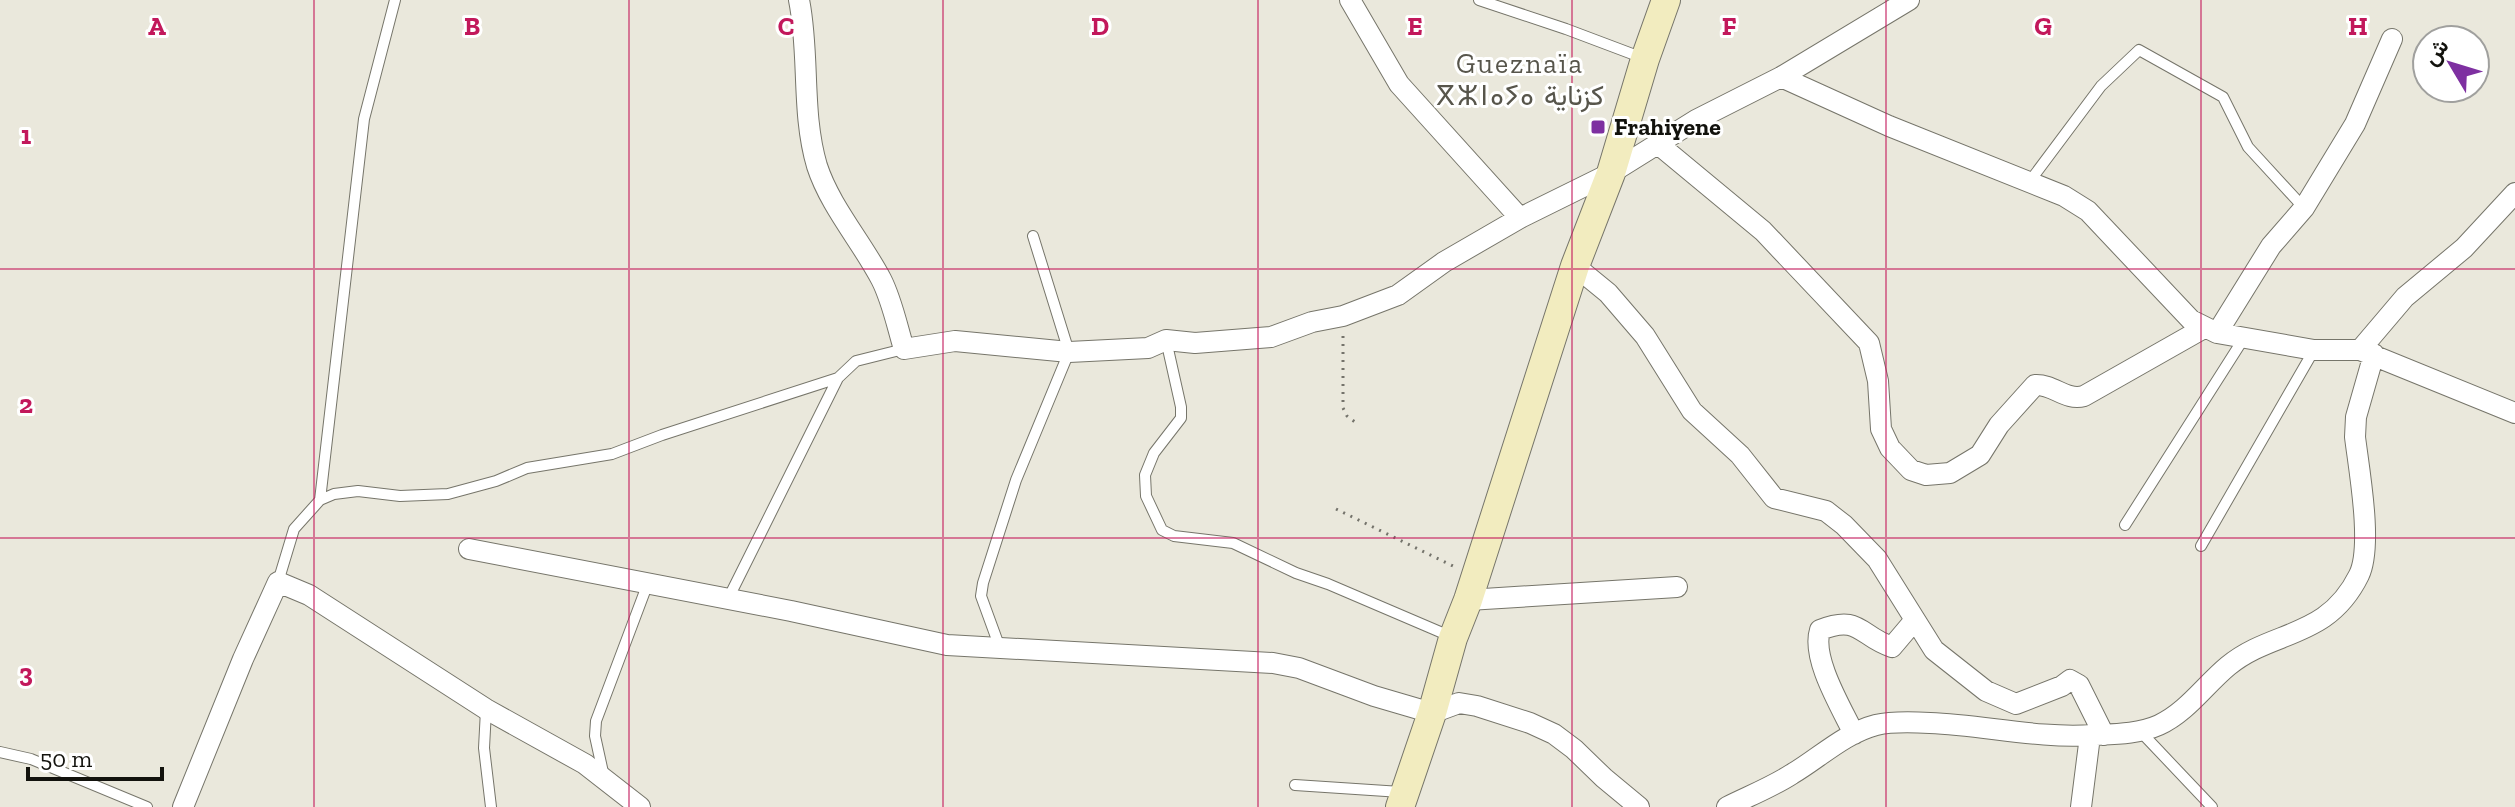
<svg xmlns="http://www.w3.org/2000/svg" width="2515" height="807" font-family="'Zilla Slab',Vazirmatn,'Noto Sans Tifinagh',serif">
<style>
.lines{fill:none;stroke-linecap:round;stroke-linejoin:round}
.lane-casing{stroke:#76756a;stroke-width:12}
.street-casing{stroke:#76756a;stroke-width:22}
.secondary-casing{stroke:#76756a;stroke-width:30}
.path{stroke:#74736b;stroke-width:3;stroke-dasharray:2 6;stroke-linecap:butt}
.lane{stroke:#fff;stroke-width:10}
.street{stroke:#fff;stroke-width:20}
.secondary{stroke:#f2ecbf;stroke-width:28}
.grid{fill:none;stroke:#c2185b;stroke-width:2;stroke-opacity:0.55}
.poi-dot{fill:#7e30a1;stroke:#fff;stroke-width:3}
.labels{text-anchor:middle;stroke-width:6;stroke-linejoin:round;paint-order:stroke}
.poi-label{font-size:24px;font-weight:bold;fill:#12120d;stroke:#fff;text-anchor:start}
.quarter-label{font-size:28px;letter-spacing:2px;fill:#57554b;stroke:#fff}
.grid-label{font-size:26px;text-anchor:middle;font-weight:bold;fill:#c2185b;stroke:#fff;stroke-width:6;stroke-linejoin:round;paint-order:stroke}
</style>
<rect width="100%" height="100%" fill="#eae8dc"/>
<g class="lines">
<defs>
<path id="lane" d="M1479,0L1566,29L1643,58
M2030,181L2101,86L2139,50L2223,97L2248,147L2304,208
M1166,340L1181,407V418L1154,453L1145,475L1146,496L1162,530L1174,536L1233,543L1296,573L1328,584L1452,637
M320,500L364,119L395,0
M2125,525L2244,338
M2201,546L2314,350
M278,582L294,529L320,500L334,494L358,491L400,496L448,494L496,481L527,468L612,454L662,435L838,378L856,361L904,349
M728,599L838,378
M1000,648L981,596L983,583L1016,480L1069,352L1033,236
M486,710L484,748L491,807
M2140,731L2212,807
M0,752L31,759L147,807
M604,777L595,736L596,721L648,583
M1295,785L1401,792"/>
<path id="street" d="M799,0C810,54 801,112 817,166C830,206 861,241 881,279C892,300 897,326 904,349L955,341L1069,352L1148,348L1166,340L1195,343L1271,337L1312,322L1343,316L1398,295L1444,262L1520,218L1611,173L1696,120L1781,77L1909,0
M1350,0L1399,84L1520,218
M1781,77L1889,126L2064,196L2088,211L2191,320L2217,333L2314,350H2360L2515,413
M1658,144L1763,231L1869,343L1878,381L1881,429L1890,448L1911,470L1926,475L1950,473L1980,455L1999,425L2035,385C2054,384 2065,401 2084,396L2204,328
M1575,266L1608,293L1645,336L1692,411L1740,455L1774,498L1826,511L1844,525L1877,559L1934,650L1986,691L2016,704L2062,686L2070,680L2079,685L2104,735
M2217,333L2271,246L2304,208L2355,124L2392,39
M2360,350L2405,297L2464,248L2515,193
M469,549L791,611L947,645L1273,663L1299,668L1374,696L1432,713L1459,703L1477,706L1530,723L1554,734L1574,749L1604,778L1639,807
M1468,600L1677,587
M1854,734C1841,707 1811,658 1820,630C1860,614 1859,636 1892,647L1914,621
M183,807L243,659L278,582L309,595L486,709L585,764L640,807
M1727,807C1749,796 1772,787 1792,774C1819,758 1845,733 1876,725C1893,721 1913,722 1930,723C1984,725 2039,739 2093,735C2115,734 2139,734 2159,725C2187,712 2205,685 2228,666C2273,629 2327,640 2359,575C2373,546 2359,470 2355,437L2356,417L2374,354
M2081,807L2090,736"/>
<path id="secondary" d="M1400,807L1432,713L1453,638L1468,600L1575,266L1611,173L1645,59L1666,0"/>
</defs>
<!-- lane casing -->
<use href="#lane" class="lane-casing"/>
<!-- street casing -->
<use href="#street" class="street-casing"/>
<!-- secondary casing -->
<use href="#secondary" class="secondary-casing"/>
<!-- path -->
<path class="path" d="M1343,336V408L1347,416L1359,425
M1336,509L1455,567"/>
<!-- lane -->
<use href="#lane" class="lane"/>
<!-- street -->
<use href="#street" class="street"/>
<!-- secondary -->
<use href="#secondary" class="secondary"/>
</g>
<!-- grid -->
<path class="grid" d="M314,0V807M629,0V807M943,0V807M1258,0V807M1572,0V807M1886,0V807M2201,0V807M0,269H2515M0,538H2515"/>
<!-- markers -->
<rect class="poi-dot" x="1590" y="119" width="16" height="16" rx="4"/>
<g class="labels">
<!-- poi labels -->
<g class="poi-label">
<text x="1614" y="135">Frahiyene</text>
</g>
<!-- quarter labels -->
<g class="quarter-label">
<text x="1520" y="73">Gueznaïa<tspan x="1520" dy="32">ⴳⵣⵏⴰⵢⴰ كزناية</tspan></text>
</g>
</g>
<g class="grid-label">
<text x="157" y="35">A</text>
<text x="472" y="35">B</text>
<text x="786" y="35">C</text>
<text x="1100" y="35">D</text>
<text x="1415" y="35">E</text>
<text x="1729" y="35">F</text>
<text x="2043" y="35">G</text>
<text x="2358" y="35">H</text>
<text x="26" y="144">1</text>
<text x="26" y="413">2</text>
<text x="26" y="682">3</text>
</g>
<!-- north arrow -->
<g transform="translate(2451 64) rotate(308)"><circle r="38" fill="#ffffff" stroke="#a0a09e" stroke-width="2"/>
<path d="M0-6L14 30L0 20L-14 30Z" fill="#7e30a1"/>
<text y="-12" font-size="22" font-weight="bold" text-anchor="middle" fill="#12120d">ش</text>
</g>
<!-- scale -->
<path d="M28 767v12h134v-12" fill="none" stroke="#12120d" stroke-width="4"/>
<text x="40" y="767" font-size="24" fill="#12120d" stroke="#ffffff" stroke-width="6" paint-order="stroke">50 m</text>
</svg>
